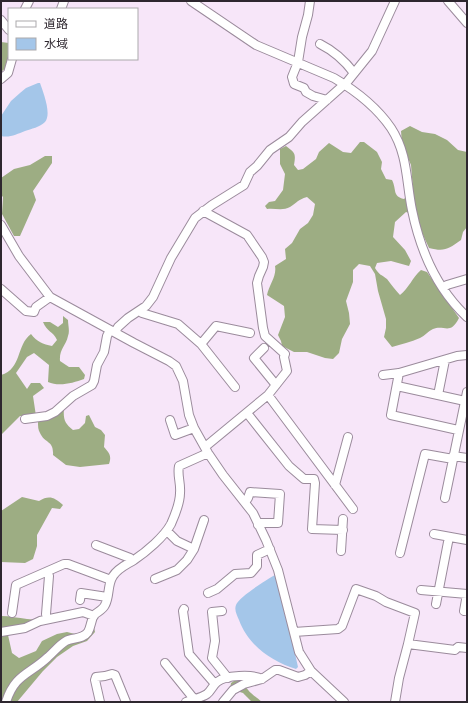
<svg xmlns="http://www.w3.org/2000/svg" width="468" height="703" font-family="Mulish,'Noto Sans JP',sans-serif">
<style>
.forest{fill:#9dad83}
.water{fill:#a4c6e9}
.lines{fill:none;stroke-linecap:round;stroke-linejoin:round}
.minor-casing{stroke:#9b8b9c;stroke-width:10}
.minor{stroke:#fff;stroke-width:8}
</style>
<rect width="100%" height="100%" fill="#f7e6f9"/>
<!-- forest -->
<path class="forest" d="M1,42L9,43V58L7,67L1,72Z
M410,126L422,132L435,134L447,140L458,150L467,152V227L463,232L461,240C448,249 445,252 429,248L423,235L415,215L406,212L395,222L393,237L405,250L411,261L409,266L391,261L377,263L375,268C379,275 382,275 387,279C391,284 395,290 400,295C409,288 412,278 421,270L427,272L459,318C450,336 444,324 433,329C428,331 425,336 420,338C411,342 401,344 392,347L384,337L386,328V319L378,291L375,274L370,266L359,264L353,270V282L346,301L349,313L350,324L342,339L339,353L333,359L325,358L307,352H294L282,346L281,341L278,335L285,317L284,306L267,295C269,285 277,276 275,266L286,259L285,249L292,243L300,229L308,223L313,215L315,204L307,197C297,200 298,202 290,207C283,211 275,208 267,209L265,206L269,202L275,201L283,190L285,174L280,164V149L286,146C295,153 296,153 294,165L298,170L303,169L316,159L319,152L329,143L343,152L351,153L360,142H364L377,152L382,162L381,169L386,179L392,180C397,190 392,196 404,199L413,190L411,165L402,144L401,131Z
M45,156H52V163L33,191L36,200L20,236H14L2,214L3,197L1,195V178L14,169L30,165Z
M63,316L68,320C68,325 70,331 68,336C66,346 59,349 60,361L69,367H79L85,375L84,379C73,383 59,387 48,382L49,365L34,353L27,357L16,373L27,389L31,383H40L44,388L33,396L36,416L64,409C63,419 65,424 73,430L79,429L85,423L86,416L89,415L95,427L101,430L105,435L104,447C109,453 112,455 109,464L80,467L66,465L53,455C54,440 45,444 40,433C38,430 38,426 38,422L28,416H20L1,435V375C22,369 16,345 31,334C37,342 43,344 52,346L57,340C53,331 47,332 43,322H50L58,327L63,323Z
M22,497L39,501C49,495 54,497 63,505L60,509L52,508L37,535V546L33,559L25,563L1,562V511Z
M65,611H83L62,619L41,625L28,624L8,635L12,653L19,658L36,651L42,641L57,634L67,632L75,634L82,633L85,629L87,621L93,623L95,632L87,641L73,646L57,657L43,671L17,702H1V616C10,616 18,618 27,619C39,621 55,616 65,611Z
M237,679H244C243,689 255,696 262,702H252L243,693L230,689L231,683Z"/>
<!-- water -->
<path class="water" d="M38,83H40C43,92 52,114 45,122C40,127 31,129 25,131C17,134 10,138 1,136V116L11,101L20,93L26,88Z
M275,575L278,578L298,667L296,669C271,661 248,645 239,620C237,615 234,610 236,605C239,597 266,580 275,575Z"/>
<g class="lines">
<defs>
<path id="minor" d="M191,1L256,45L334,78C356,91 376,106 391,128C408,154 406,181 412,210C420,249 437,289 467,317
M310,1L308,15L302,37L298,62L292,77L294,84L304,88L306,92L313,96L327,100
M448,1L467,23
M25,9L29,1
M61,9L64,1
M1,20L9,30
M320,44C334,51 345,61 354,73
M1,79L8,73L12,59
M203,211L247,235L262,257L264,262L263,267L259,276L257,283L263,328L265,336L285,354L284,357L287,371L268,395L205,447
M1,225L19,256L50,297L134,343L169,361L176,366L183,381L189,415L194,428L208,453L223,475L253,513L266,540L278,570L299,652L311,671L344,702
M443,288L447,285L467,279
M1,289L26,311L34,312L36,307L50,297
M140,310L142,313L178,324L201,344L235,387
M115,332L118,327L128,318L146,306L153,297L171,258L195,218L212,205L244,185L250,172L257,166L270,150L289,137L302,122L347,82L372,51L395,1
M201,344L216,326L250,333
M264,348L254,358L276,385
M399,373L391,415L458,430
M383,375L399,373L457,356L467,355
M397,386L465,401
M268,395L353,509
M438,395L445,360
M247,413L289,466L304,479H314L315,483L312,529L343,530
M25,419L47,416L55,412L73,396L92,385L94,381L97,365L104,352L107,336L110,330
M170,420L175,435L194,428
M453,456L467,458
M335,485L348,437
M445,498L467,392
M245,502L248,498L250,492L280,494L278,523H261L258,525
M167,531L177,541L194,549L204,520
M434,534L467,540
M96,545L130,558L132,561
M341,551L343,519
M400,553L425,454L453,459
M155,579L177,570L187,560L194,549
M421,590L467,594
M208,593L217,589L235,574L251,573L257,566V555L270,549
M80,600L81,593L107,597
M436,604L449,537
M184,609L183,611L189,654L215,684
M222,611L212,612L215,641L212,658L228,678
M464,611L467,594
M12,613L16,585L64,564H68L111,580
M46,614L49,576L47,572
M1,632L25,628L40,621L83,612L94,616
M294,632L338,629L342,626L356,589L376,596L386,602L415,613L408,644
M165,663L194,699
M6,702C15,674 29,675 48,657C54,652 59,645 66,641C73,637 82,640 88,632C91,627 91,620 94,615C97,612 103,610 105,605C110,596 107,585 113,576C118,568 126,565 134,560C146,552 164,537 171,524C175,515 180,503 180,493C181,483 177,475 179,466L208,453
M100,702L95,680L96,677L105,676L112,674L115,675L126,702
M186,702C193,699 201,698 207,694C211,691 213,685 217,682C225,675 253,674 262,679
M223,702L233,690L244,684L262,679L275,670H279L298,677L305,675L311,671
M395,702L399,678L408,644L455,650L458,647L467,648"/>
</defs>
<!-- minor casing -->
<use href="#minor" class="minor-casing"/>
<!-- minor -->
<use href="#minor" class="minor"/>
</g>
<!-- border -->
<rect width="468" height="703" fill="none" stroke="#2e272f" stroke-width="4"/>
<!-- legend -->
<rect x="8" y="8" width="130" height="52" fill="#ffffff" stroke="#aba9ac"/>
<rect x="16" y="21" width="20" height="6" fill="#ffffff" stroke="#aba9ac"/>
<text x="44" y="28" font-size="12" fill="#2e272f">道路</text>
<rect x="16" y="38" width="20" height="12" fill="#a4c6e9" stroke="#aba9ac"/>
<text x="44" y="48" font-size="12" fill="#2e272f">水域</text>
</svg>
